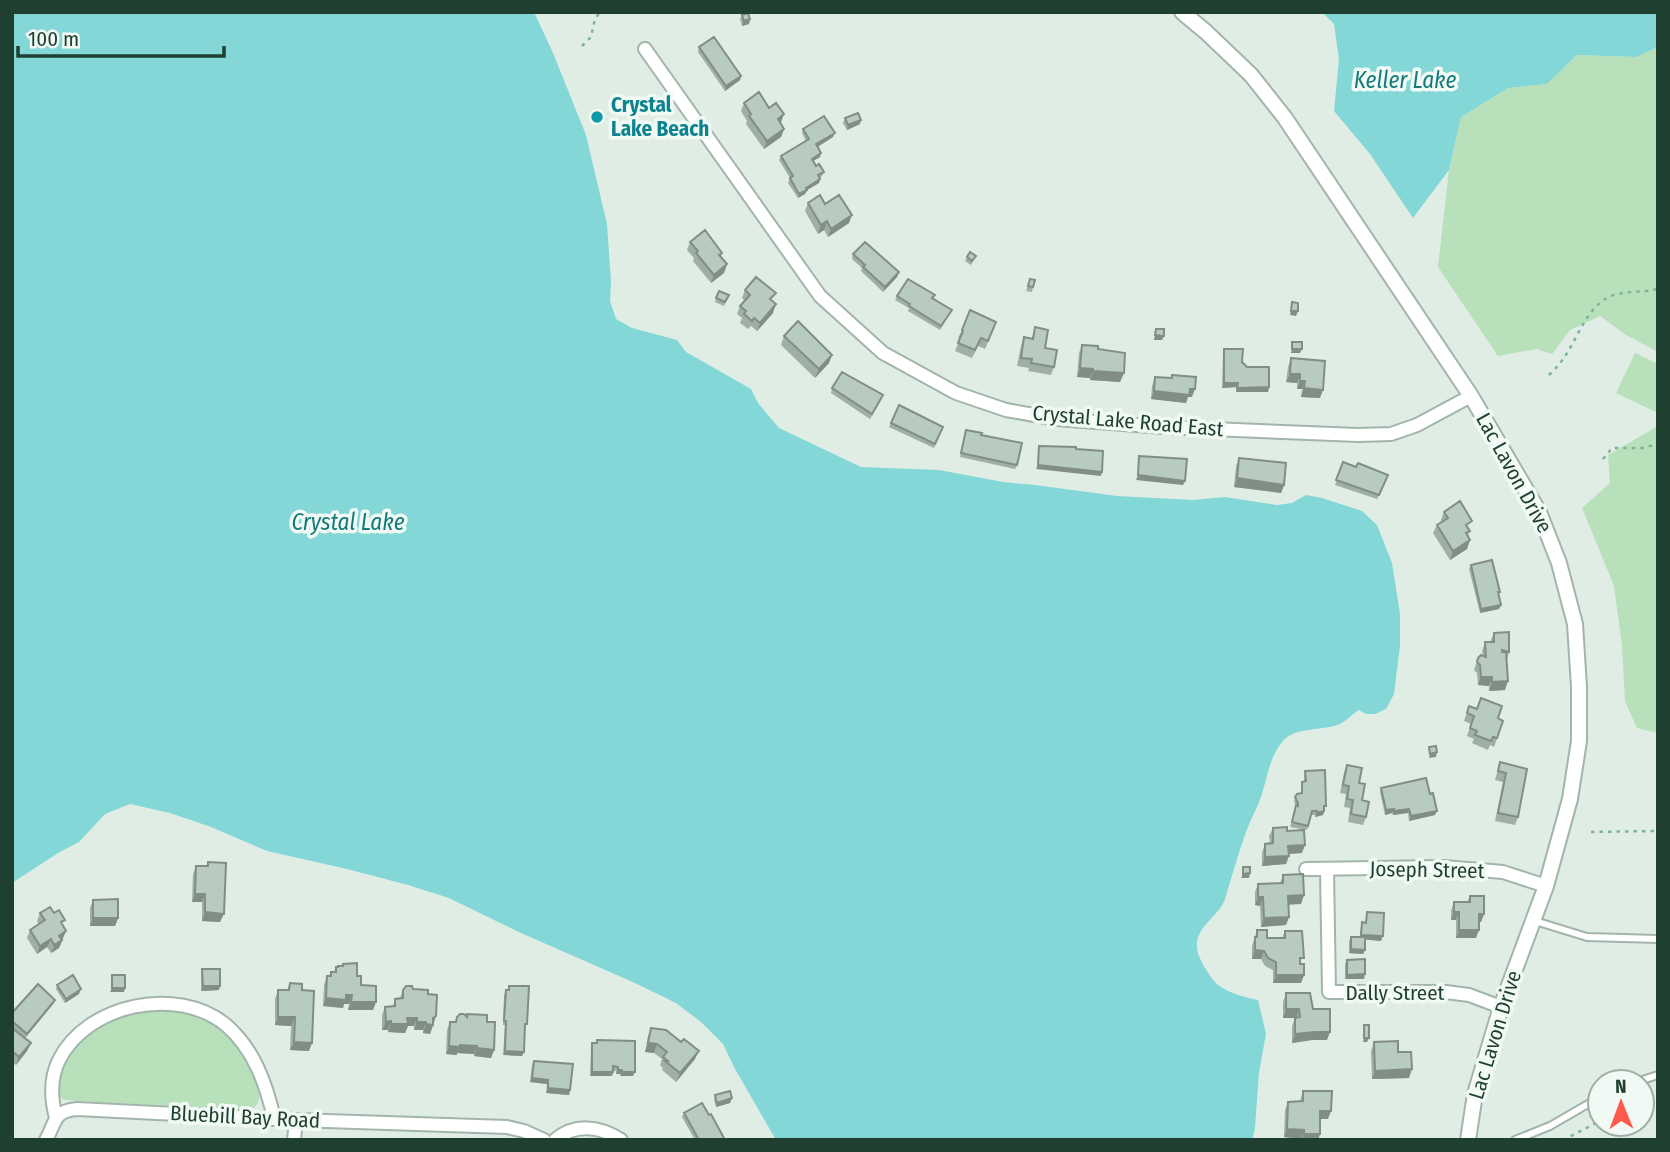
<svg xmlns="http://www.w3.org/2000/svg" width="1670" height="1152" font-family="'Fira Sans Condensed',sans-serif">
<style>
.green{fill:#b7e0bb}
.water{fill:#83d7d7}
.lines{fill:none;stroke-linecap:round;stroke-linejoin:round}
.service-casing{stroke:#a2b5ab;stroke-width:10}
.minor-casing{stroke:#a2b5ab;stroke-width:16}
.tertiary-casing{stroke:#a2b5ab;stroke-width:18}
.path{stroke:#7eb39a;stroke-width:2.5;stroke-dasharray:3.5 5;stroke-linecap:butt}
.service{stroke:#fff;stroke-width:6}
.minor{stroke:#fff;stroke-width:12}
.tertiary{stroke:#fff;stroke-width:14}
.wall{fill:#9eafa5}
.shaded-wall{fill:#818e86}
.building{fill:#b8cbc0;stroke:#818e86;stroke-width:2}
.culture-dot{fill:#0f9aa8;stroke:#f1f9f4;stroke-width:2.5}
.labels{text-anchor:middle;stroke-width:7;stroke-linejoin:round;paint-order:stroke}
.culture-label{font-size:21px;font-weight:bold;fill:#0d838f;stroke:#f1f9f4;text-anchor:start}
.street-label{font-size:21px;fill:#1f3f31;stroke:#f1f9f4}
.water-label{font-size:23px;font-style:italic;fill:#147a7a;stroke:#f1f9f4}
</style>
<rect width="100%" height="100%" fill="#e0ede5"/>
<!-- green -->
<path class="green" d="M1658,47V352L1626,335L1600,316L1570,330L1552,354L1536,349L1498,356L1438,267L1449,170L1461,117L1508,88L1547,84L1577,55L1636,57Z
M1635,353L1658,364V413L1616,393Z
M1658,426V733L1637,728L1625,701L1622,646L1614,586L1582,508L1610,483L1608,455Z
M166,1008C176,1010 189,1011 198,1015C222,1026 276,1080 255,1107L249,1109L217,1108L76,1101C71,1100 64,1101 60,1097C50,1087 71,1050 79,1042C85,1036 94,1030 102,1026C121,1015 144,1011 166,1008Z"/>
<!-- water -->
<path class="water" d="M12,12H534L553,53L586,135L607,224L611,282L610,301L616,319L632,328L677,340L686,352L751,389L758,403L779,428L861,467L939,470L1003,482L1035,485L1117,496L1192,500L1225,497L1277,505L1292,503L1306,495L1322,498L1362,511L1377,525L1392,563L1400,614V646L1394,694L1386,709L1375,714H1366L1359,710C1350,715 1347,722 1337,725C1320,731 1294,727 1282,742C1269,758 1267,779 1261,797C1257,809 1250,820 1246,832C1238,854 1232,876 1225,899C1219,917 1195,926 1197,948C1197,957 1211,979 1218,985C1228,993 1247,998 1258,1000L1266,1034L1259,1072L1255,1128L1252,1140H776L734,1067L723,1044L701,1022L676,1003L635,983L521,933L449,898L408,885L347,869L267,851L211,827L170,813L130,804L105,814L79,842L58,853L12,883Z
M1322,12H1658V47L1636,57L1577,55L1547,84L1508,88L1461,117L1449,170L1413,218L1370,154L1334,111L1339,59L1334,24Z"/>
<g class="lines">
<defs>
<path id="service" d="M1535,921L1587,937L1658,939
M1636,1082L1658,1075
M1515,1140L1550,1126L1600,1097"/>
<path id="minor" d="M645,49L820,296L883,353L956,393L1006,410L1057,419L1163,427L1358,435L1391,434L1417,425L1471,396
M1306,869L1444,867L1503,872L1546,886
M1327,869L1329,992H1446L1469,995L1501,1007
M56,1118C51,1099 50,1078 59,1060C87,1004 177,985 226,1025C254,1049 266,1084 274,1118
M46,1140C56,1122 53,1111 77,1109L296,1120L507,1127L524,1131L544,1140
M294,1140L296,1120
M555,1140C575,1123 600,1126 621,1140"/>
<path id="tertiary" d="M1182,12L1206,32L1251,75L1285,118L1471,396L1539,512L1559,563L1575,624L1579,687V741L1570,799L1546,886L1501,1007L1475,1094L1468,1140"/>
</defs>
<!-- service casing -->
<use href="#service" class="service-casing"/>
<!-- minor casing -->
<use href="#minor" class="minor-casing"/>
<!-- tertiary casing -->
<use href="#tertiary" class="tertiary-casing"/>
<!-- path -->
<path class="path" d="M582,46L591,37L595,19L600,12
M1549,375C1554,370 1559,365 1563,359C1578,339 1585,309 1609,297C1624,290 1642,293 1658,289
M1603,459L1612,448H1642L1658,444
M1591,832L1658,831
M1642,1103L1658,1098
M1563,1140L1600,1121"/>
<!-- service -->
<use href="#service" class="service"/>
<!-- minor -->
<use href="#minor" class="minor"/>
<!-- tertiary -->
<use href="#tertiary" class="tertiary"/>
</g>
<!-- wall -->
<path class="wall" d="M742,15L750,19L749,24L742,26L740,19Z
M699,47L741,76L740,80L725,91L698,52Z
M744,103L769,108L784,114L780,123L784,129L781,137L764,149L746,124L747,121L741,111Z
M845,118L860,124L847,130L843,123Z
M803,129L833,137L818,147L821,153L820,157L813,161L816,166L824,172L822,176L820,178L819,183L807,190L805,194L798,198L788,183L790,178L779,160L781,156L806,141L802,133Z
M808,203L825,204L849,223L828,237L824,230L818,234L805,211Z
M690,242L722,253L721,257L727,264L724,273L711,283L693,261L694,258L687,250Z
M853,254L899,272L897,277L883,292L861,271L862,268L852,259Z
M976,256L971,265L965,261L967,257Z
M1030,279L1033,287L1032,292L1026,291Z
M745,290L773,301V313L757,331L751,326L748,329L740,323L742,318L737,314L740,306L745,301L742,298Z
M719,291L729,295L724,306L715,302Z
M935,295L933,299L952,310L940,330L908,311L909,308L895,300L897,296Z
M996,322L985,349L978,346L972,358L955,351L960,339L958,338L962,330Z
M1035,327L1054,367L1051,375L1028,371L1029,368L1017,366L1021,346L1024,337L1032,339Z
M784,336L829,363L815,378L781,345Z
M1082,345L1098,349L1124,373L1120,382L1090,380V378L1077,377L1079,353Z
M1224,349L1242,362L1269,387L1268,392H1236V387L1222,388L1223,353Z
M1291,358L1320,398L1301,397L1302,389H1297V383L1286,382L1288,367Z
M1172,375L1192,397H1188L1186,403L1151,399L1152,386L1155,377L1170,378Z
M832,388L881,400L870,419L831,393Z
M891,423L943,427L934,448L889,427Z
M966,430L981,435L1017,465L1015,469L960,457Z
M1239,458L1284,485L1281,493L1234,487L1236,466Z
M1343,462L1387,479L1377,499L1335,485Z
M1444,512L1469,529L1467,549L1450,560L1433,533L1437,525L1442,522L1441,520Z
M1471,565L1500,592L1499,595L1501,605L1499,609L1480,613L1469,569Z
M1494,633L1509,652L1507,660L1505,690L1489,691V686L1478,685L1477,673L1474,670L1478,658L1483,655L1482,651L1485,642H1490Z
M1469,706L1503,721L1494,747L1490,745L1488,750L1472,743L1474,739L1467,736L1471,724L1464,721Z
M1500,762L1527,769L1518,817L1515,825L1495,821L1503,782L1495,780Z
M1347,765L1359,783L1362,800L1366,817L1363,825L1348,822L1350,808L1344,807L1346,794L1340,793L1344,773Z
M1305,771L1325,810L1323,815L1315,817V815H1311L1307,830L1290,827L1296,806L1294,801L1297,794L1301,793V786L1302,782L1304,781V775Z
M1381,788L1435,815L1409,821L1408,813L1393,815L1392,813L1385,815L1380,792Z
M1273,828L1287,831L1302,853L1289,854L1286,864L1262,866V852L1265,844L1270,843L1269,836Z
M208,862L220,922L202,921V902H192L193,874L196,866H207Z
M1283,875L1304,895L1301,904H1288L1289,917L1286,925L1261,927L1260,906L1255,905V892L1258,884L1280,883Z
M1470,896L1484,914L1481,922H1479L1476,938H1456V920H1451V911L1454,902H1467Z
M93,900L118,918L115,926H90V908Z
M1367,912L1381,941L1365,939V950L1363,954L1349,953V941L1351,937H1360L1361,927L1362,922L1365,923Z
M40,913L63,926V940L62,941L59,948L51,953L47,947L37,954L27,938L30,930L39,924L37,921Z
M1257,930L1267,938H1282L1285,931L1302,964L1304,975L1301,983H1273V970L1265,966L1261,959H1252V946Z
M1347,960L1364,979H1345V964Z
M336,967L357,976L361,985L376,1002L373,1010H348L349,1004H344L343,1008L323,1006L324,985L327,976H329L331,972H334Z
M202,969L219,990L201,991V973Z
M290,983L302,990L309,1051L290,1050L291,1026L275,1025V999L278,990H287Z
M57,985L79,994L65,1003L56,989Z
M509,986L527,1024L525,1028L524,1052L522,1056L503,1055L505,1025H503L504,995L506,990H508Z
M413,989L428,994L436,1016L430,1034L423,1033V1030H414V1026H408L405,1033L388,1032V1030H382V1015L385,1007L393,1006L395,999L400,998L403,990Z
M1286,993L1313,1009L1327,1040H1312L1292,1043V1026L1295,1018H1283V1002Z
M53,1004L25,1038L12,1027V1013Z
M467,1014L487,1022L494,1050L491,1058L474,1056V1054L457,1053V1055L446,1054L447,1030L450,1022H455L457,1017H466Z
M12,1028L31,1043L27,1051L16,1065L12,1062Z
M651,1028L695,1059L676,1082L662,1070L663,1068L660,1065L662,1059L654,1053L645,1052L648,1036Z
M597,1040L633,1076H620L621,1074H616V1071H613L612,1076H590L591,1048L592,1043H596Z
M1374,1042L1398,1052L1409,1078L1372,1079L1371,1051Z
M534,1061L570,1090L569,1095L546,1093L547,1084L530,1082L532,1065Z
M1303,1091L1328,1119H1320V1134L1318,1140H1301V1139L1284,1137L1285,1110L1288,1102L1300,1101Z
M715,1095L732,1098L730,1103L716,1107L714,1100Z
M684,1113L709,1115L725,1140H695L682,1117Z"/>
<!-- shaded-wall -->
<path class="shaded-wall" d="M750,19L749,24L742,26L744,21Z
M741,76L740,80L725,91L726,86Z
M784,114L781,122L774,127L778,119Z
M861,120L860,124L847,130L848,125Z
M784,129L781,137L764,149L767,141Z
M835,133L833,137L815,148L816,144Z
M821,153L820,157L810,163L812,159Z
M820,179L819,183L807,190L805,194L798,198L799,194L806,188Z
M852,215L849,223L828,237L831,229Z
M827,221L824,230L818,234L821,225Z
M727,264L724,273L711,283L714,275Z
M899,272L897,277L883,292L885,287Z
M776,304L773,313L757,331L760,323Z
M1291,311H1298L1296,316L1290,315Z
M1155,335L1164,336L1162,340H1154Z
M1292,349H1302L1300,353H1291Z
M832,355L829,363L815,378L819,369Z
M1080,368L1093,369L1090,378L1077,377Z
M1093,371L1124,373L1120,382L1090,380Z
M1290,374H1300L1297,383L1286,382Z
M1300,381H1305L1302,389H1297Z
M1224,383H1238L1236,387L1222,388Z
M1269,387L1268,392H1236L1237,388Z
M1304,388L1323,390L1320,398L1301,397Z
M1190,389H1195L1192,397H1188L1186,403L1151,399L1154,391Z
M1038,465L1102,472L1101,476L1036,469Z
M1138,475L1185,481L1183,485L1136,480Z
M1237,478L1284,485L1281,493L1234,487Z
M1470,540L1467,549L1450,560L1453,551Z
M1501,605L1499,609L1480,613L1481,609Z
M1481,677H1492L1489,686L1478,685Z
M1508,681L1505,690L1489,691L1492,682Z
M1437,752L1436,757L1429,758L1430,754Z
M1394,809L1392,813L1385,815L1386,810Z
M1409,809L1408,813L1393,815L1394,811Z
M1324,811L1323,815L1315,817L1317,813Z
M1437,811L1435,815L1409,821L1411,816Z
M1305,845L1302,853L1285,854L1288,846Z
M1289,856L1286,864L1262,866L1265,857Z
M1250,873L1249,878H1241L1243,874Z
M195,894H205L202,902H192Z
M1304,895L1301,904L1285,905L1288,896Z
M1258,897H1263L1260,906L1255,905Z
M205,912L224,914L220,922L202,921Z
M1454,912H1459L1456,920H1451Z
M1479,914H1484L1481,922H1476Z
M1289,917L1286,925L1261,927L1264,918Z
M93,918H118L115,926H90Z
M1459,930H1479L1476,938H1456Z
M66,931L59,948L51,953L59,936Z
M1361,935L1383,936L1381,941L1360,939Z
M51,939L47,947L37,954L40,946Z
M1351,949L1365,950L1363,954L1349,953Z
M1255,950L1264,951L1261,959H1252Z
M1365,974L1364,979H1345L1347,975Z
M1276,975H1304L1301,983H1273Z
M203,986H220L219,990L201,991Z
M112,988H125L124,992H110Z
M81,989L79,994L65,1003L66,999Z
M346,995H352L349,1004H344L343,1008L323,1006L326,998Z
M55,1000L53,1004L25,1038L27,1034Z
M351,1002H376L373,1010H348Z
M1286,1009H1299L1296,1018H1283Z
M436,1016L430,1034L423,1033L426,1024Z
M278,1017H295L291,1026L275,1025Z
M407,1018H417L414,1026H408L405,1033L388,1032L391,1024Z
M391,1021L388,1030H382L386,1022Z
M417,1022H426L423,1030H414Z
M1315,1032H1330L1327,1040H1312L1292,1043L1295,1034Z
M1364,1038H1369L1367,1042H1363Z
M294,1042L312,1043L309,1051L290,1050Z
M31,1043L27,1051L16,1065L19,1057Z
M648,1043L657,1044L654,1053L645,1052Z
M460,1045L477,1046L474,1054L457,1053V1055L446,1054L449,1046Z
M477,1048L494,1050L491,1058L474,1056Z
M505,1051L524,1052L522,1056L503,1055Z
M699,1051L695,1059L676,1082L680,1073Z
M1412,1069L1409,1078L1372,1079L1375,1071Z
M618,1070H622L621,1074H616Z
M592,1072H613L612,1076H590Z
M622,1072H635L633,1076H620Z
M532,1078L548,1080L547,1084L530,1082Z
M548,1088L570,1090L569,1095L546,1093Z
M732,1098L730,1103L716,1107L717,1103Z
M1320,1111H1331L1328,1119H1317Z
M1287,1129L1304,1130L1301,1139L1284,1137Z
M1304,1134H1320L1318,1140H1301Z"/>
<!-- building -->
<path class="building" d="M748,13L750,19L744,21L742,15Z
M714,37L741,76L726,86L699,47Z
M759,92L769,108L776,103L784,114L778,119L784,129L767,141L749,116L751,114L744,103Z
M858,113L861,120L848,125L845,118Z
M824,116L835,133L816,144L821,153L812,159L816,166L819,164L824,172L818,175L820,179L806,188L807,190L799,194L790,178L793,176L781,156L809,139L803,129Z
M820,195L825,204L839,195L852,215L831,229L827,221L821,225L808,203Z
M705,230L722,253L719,255L727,264L714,275L696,253L698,251L690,242Z
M865,242L899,272L885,287L863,267L865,265L853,254Z
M970,252L976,256L972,261L967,257Z
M756,277L776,293L770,299L776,304L760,323L754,318L752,321L744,314L746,311L740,306L750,295L745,290Z
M908,279L935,295L932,298L952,310L941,326L909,306L910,304L897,296Z
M1030,279L1035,280L1033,287L1028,286Z
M719,291L729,295L725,302L716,298Z
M1292,302L1298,303V311H1291Z
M970,310L996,322L988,341L981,338L975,350L958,343L963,331L962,330Z
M798,321L832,355L819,369L784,336Z
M1035,327L1048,330L1045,348L1057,350L1054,367L1031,363L1032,359L1021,358L1024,337L1033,339Z
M1156,329H1164V336L1155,335Z
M1292,342H1302V349H1292Z
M1082,345L1098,346V349L1125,353L1124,373L1093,371V369L1080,368Z
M1224,349H1243L1242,362L1247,367H1269V387L1237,388L1238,383H1224Z
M1291,358L1325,361L1323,390L1304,388L1305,381H1300V374H1290Z
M842,372L883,395L872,414L832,388Z
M1172,375L1196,377L1195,389H1190L1189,395L1154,391L1155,377L1172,378Z
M899,405L943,427L935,444L891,423Z
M966,430L982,433L981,435L1022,443L1017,465L961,453Z
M1039,446L1076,447V449L1103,451L1102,472L1038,465Z
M1139,456L1187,459L1185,481L1138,475Z
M1239,458L1286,463L1284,485L1237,478Z
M1343,462L1356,467L1358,463L1388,475L1379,495L1336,480Z
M1460,501L1472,521L1466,525L1470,531L1466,533L1470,540L1453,551L1437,525L1448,518L1444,512Z
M1492,560L1500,592H1498L1501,605L1481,609L1471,565Z
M1509,632V652L1502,650V652H1506L1508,681L1492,682V677H1481L1480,665L1477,662L1478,658L1481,655L1486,657L1485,642H1494V633Z
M1481,698L1502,706L1498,718L1503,721L1497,738L1493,737L1491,741L1475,735L1477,731L1470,728L1474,716L1467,713L1469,706L1477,709Z
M1436,746L1437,752L1430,754L1429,747Z
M1500,762L1527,769L1518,817L1498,813L1506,773L1498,771Z
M1347,765L1362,768L1359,783L1365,784L1362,800L1369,802L1366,817L1351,814L1353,800L1347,799L1349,786L1343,785Z
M1325,770L1326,806H1324V811L1317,813V811H1312L1308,826L1292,822L1296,805L1298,806V803L1295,797L1297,794L1302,793V782L1306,781L1305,771Z
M1426,778L1430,794L1433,793L1437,811L1411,816L1409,809L1394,811V809L1386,810L1381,788Z
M1287,827V831L1304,830L1305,845L1288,846L1289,856L1265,857V844L1273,843V828Z
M208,862L226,863L224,914L205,912V894H195L196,866H208Z
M1243,867H1250V873L1243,874Z
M1303,874L1304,895L1288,896L1289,917L1264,918L1263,897H1258V884L1283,883V875Z
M1470,896H1484V914H1479V930H1459V912H1454V902H1470Z
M118,899V918H93V900Z
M50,907L54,913L59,910L65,920L61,922L66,931L59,936L62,940L54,945L51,939L40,946L30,930L45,920L40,913Z
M1367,912L1384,913L1383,936L1361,935L1362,922L1366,923Z
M1257,930H1267V938H1285V931H1302L1304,958H1300V964H1304V975H1276V962L1268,958L1264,951L1255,950V937H1257Z
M1351,937H1365V950L1351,949Z
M1365,959V974L1347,975V960Z
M357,963V976H361V985L376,986V1002H351L352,995H346V1000L326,998L327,976H331V972H336V967H338V966H343V964Z
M202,969H220V986H203Z
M73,975L81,989L66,999L57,985Z
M112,975H125V988H112Z
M290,983L302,984V990L314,991L312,1043L294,1042L295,1017H278V990H289Z
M38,984L55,1000L27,1034L12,1021V1013Z
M406,986H412L413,989L428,990V994L437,995L436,1016L433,1018V1025L426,1024V1022H417V1018H407L408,1024H391V1021L386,1022L385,1007L395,1006V999L403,998V990Z
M509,986H529L527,1024H525L524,1052L505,1051L506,1021H504L506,990H509Z
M1286,993H1310L1313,1009H1330V1032H1315L1295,1034V1018L1300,1017L1299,1009H1286Z
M460,1014H464L467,1017V1014L487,1015V1022H495L494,1050L477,1048V1046L460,1045V1047L449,1046L450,1022H456L457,1017Z
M1364,1025H1369V1038H1364Z
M12,1028L31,1043L19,1057L12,1051Z
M651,1028L666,1030L681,1042L684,1039L699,1051L680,1073L665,1061H668L663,1057L667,1052L657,1044L648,1043Z
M597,1040L635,1041V1072H622V1070H618V1067L613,1066V1072H592V1043H597Z
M1398,1041V1052H1411L1412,1069L1375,1071L1374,1042Z
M534,1061L573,1064L570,1090L548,1088V1080L532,1078Z
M730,1091L732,1098L717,1103L715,1095Z
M1303,1091H1332L1331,1111H1320V1134H1304V1130L1287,1129L1288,1102L1303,1101Z
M702,1103L709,1115L711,1114L725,1140H699L684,1113Z"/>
<!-- markers -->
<circle class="culture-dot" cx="597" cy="117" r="7"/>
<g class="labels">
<!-- culture labels -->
<g class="culture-label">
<text x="611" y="112">Crystal<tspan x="611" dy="24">Lake Beach</tspan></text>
</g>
<!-- street labels -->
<g class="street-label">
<text transform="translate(1128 421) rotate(5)" y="7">Crystal Lake Road East</text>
<text transform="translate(1514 473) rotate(61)" y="7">Lac Lavon Drive</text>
<text transform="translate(1427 870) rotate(1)" y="7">Joseph Street</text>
<text x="1395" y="1000">Dally Street</text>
<text transform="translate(1495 1035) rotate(-73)" y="7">Lac Lavon Drive</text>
<text transform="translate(245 1117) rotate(3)" y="7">Bluebill Bay Road</text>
</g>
<!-- water labels -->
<g class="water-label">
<text x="1405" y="88">Keller Lake</text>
<text x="348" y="530">Crystal Lake</text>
</g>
</g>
<!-- border -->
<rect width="1670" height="1152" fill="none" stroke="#1f3f31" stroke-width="28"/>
<!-- north arrow -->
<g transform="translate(1621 1103) rotate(359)"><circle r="33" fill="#f1f9f4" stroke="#9dafa6" stroke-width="2"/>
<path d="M0-5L12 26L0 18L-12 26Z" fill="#ff5b4c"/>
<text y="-10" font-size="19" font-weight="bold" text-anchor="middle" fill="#1f3f31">N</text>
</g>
<!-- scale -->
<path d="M18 46v10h206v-10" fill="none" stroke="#1f3f31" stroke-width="3.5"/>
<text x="28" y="46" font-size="21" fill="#1f3f31" stroke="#f1f9f4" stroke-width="5" paint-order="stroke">100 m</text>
</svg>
